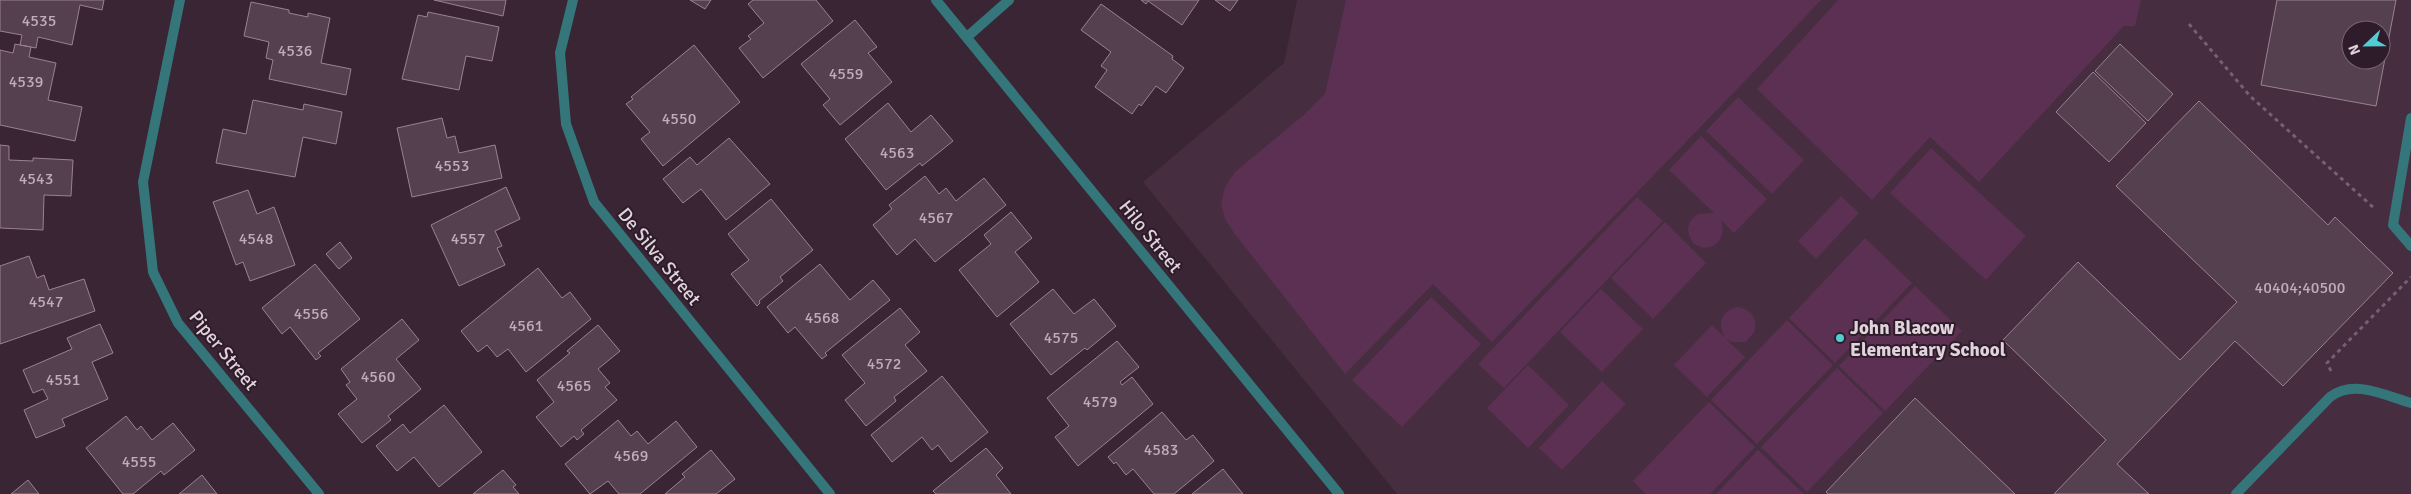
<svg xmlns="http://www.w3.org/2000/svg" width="2411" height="494" font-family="Signika,sans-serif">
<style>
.built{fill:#462d40;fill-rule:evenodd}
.green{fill:#5c3053}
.building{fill:#554050;stroke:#9a8294;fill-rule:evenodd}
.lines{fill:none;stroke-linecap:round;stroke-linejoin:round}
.path{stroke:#73626f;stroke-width:3;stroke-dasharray:4 4;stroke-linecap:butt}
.service{stroke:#34767a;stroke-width:10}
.minor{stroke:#34767a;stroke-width:10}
.poi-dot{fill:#51ccd2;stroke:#2e1c2a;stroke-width:2}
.labels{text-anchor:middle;stroke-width:4;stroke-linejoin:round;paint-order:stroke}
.number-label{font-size:16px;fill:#bdaeb9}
.street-label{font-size:19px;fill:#e0d3dc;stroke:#2e1c2a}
.poi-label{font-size:19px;font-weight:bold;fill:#e0d3dc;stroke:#2e1c2a;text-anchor:start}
</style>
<rect width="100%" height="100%" fill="#392534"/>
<!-- built -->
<path class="built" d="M1297,0H2411V494H1397L1143,182L1284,63ZM2351,30H2381V60H2351Z"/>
<!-- green -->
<path class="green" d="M1346,0H1821L1746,80L1492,342L1433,284L1345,374L1234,233L1225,219L1221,203L1225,187L1235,172L1306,113L1325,94Z
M1838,0H2141L2135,26H2124L1979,182L1930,137L1872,200L1757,89Z
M1738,97L1804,160L1772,194L1706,131Z
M1701,136L1767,199L1734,233L1721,220C1728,239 1712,255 1694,244C1685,232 1686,222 1698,214L1714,213L1669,170Z
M1931,148L2026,236L1986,280L1890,193Z
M1841,196L1859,213L1816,259L1798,241Z
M1637,197L1663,221L1504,388L1478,364Z
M1665,222L1706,263L1653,319L1611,278Z
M1865,238L1912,283L1835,363L1789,318Z
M1915,286L1962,331L1885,411L1839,366Z
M1601,289L1643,329L1602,372L1560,332Z
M1431,297L1481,344L1402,427L1352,380Z
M1737,307C1751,309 1757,317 1755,331L1746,342H1732L1726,339L1745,357L1707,397L1674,365L1712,325L1725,338C1717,324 1721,311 1737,307Z
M1787,320L1833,365L1757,444L1711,400Z
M1528,365L1569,405L1528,448L1487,408Z
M1837,368L1883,413L1807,492L1761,447Z
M1602,381L1626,404L1562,470L1539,448Z
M1709,402L1755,447L1710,494H1646L1633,481Z
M1758,450L1804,494H1716Z"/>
<!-- building -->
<path class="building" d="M0,0H104L102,10L80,5L72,45L38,37L36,48L20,45L22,35L0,31Z
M434,0H506L503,16Z
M690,0H711L705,9Z
M753,0H816L833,21L763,78L739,48L751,39L748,36L764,23L748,4Z
M1141,0H1199L1182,25L1148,1L1146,4Z
M1215,0H1238L1230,11Z
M2277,0H2396L2376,106L2261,85ZM2351,30H2381V60H2351Z
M251,2L289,10V13L308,17V13L330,18L321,63L351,69L346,95L269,79L273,60L266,58L269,42L244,36Z
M1101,4L1173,56L1172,59L1184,68L1166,93L1156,86L1141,106L1139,104L1132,114L1095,87L1107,70L1101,66L1111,52L1081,30Z
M428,12L499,27L492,61L466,56L459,90L402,79L418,15L427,17Z
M855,20L877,47L868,53L892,82L840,125L823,105L830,99L801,64Z
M15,44L31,47L29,57L56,63L48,100L82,107L75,141L0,125V50L13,53Z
M2120,44L2173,94L2148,121L2095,71Z
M694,45L740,102L663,166L641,139L650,132L626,104L633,99L631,97Z
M2093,72L2146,123L2109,162L2056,112Z
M253,100L303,110L304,104L342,112L336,144L303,137L295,177L216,163L223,129L246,134Z
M2199,101L2328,225L2335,217L2393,273L2283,386L2235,341L2117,464L2149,494H2054L2106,440L2003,340L2078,262L2180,360L2237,302L2116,186Z
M888,103L911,132L931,115L953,141L922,166L920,163L886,190L845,139Z
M442,118L447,138L455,136L459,153L495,145L502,178L412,197L397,128Z
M729,138L770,184L726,220L701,189L683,203L663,179L690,157L697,165Z
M0,145L9,146V160L33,161V158L73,160L71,196L44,195L43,230L0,228Z
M925,176L939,194L946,188L956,201L984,178L1006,205L935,262L915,239L897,255L873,225L892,209L889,205Z
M506,187L520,219L495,231L502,246L497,248L505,265L459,286L431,225Z
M248,190L257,214L274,207L295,265L250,281L243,262L236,265L213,202Z
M771,199L813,250L780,277L783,281L759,301L760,303L757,306L731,274L749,260L728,234Z
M1011,212L1032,238L1015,252L1039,282L997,317L959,270L991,244L984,235Z
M340,242L352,258L339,269L326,254Z
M29,256L37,278L44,275L49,290L84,279L95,311L0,344V266Z
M315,264L360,319L318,353L321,356L316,360L290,327L282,334L262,308Z
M820,264L850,300L873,280L890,300L825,353L827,355L822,359L795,327L788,333L767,307Z
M538,268L562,298L570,292L591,319L526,372L508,349L497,357L487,345L478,352L461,331Z
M1053,289L1074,314L1094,299L1116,326L1087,350L1085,348L1051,375L1010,324Z
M900,308L920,332L905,345L927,371L894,397L896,401L866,426L845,400L865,383L842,355Z
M402,319L419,340L396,359L421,389L388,416L391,420L362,443L338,414L357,399L346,385L350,382L341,369Z
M100,324L113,353L92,362L108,399L62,419L65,426L36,438L24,410L48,399L43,389L33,393L23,370L72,349L67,338Z
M598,325L620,351L598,369L610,383L605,387L617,400L581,430L584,434L577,440L574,436L561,447L536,417L554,402L537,380L570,353L567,351Z
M1117,341L1139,367L1120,382L1122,385L1132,377L1153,404L1078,466L1055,437L1069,426L1047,398Z
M942,376L988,432L951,462L938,445L932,450L922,437L892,462L871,435Z
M1915,398L2015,494H1828L1826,492Z
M444,405L482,452L439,487L414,457L397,471L376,446L403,424L410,433Z
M1162,412L1186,440L1193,435L1214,461L1174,494H1154L1133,469L1126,475L1116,462L1114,464L1108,457Z
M126,416L137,430L141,426L152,440L173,423L195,450L164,475L161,471L133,494H123L86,448Z
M618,420L631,436L637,431L648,444L676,421L697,447L640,494H619L608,481L590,494L565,464Z
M986,448L1003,468L996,475L1011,494H936L933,491Z
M711,450L735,479L716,494H665L685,477L682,474Z
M1223,469L1243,494H1192Z
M503,470L516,485L513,487L519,494H473Z
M202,475L217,494H179Z
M28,480L39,494H11Z"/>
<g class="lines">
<!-- path -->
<path class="path" d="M2189,24L2250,96L2374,208
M2331,371L2327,363L2411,277"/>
<!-- service -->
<path class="service" d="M2411,118L2393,225L2411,246
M2236,494L2330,397C2354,379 2384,395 2411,403"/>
<!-- minor -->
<path class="minor" d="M180,0L143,182L153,272L178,323L319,494
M573,0L560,53L566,124L594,202L830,494
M936,0L1339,494
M967,37L1009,0"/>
</g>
<!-- markers -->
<circle class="poi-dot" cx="1840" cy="338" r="5"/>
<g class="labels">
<!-- number labels -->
<g class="number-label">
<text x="39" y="26">4535</text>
<text x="295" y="56">4536</text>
<text x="846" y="79">4559</text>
<text x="26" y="87">4539</text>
<text x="679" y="124">4550</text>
<text x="897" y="158">4563</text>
<text x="452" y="171">4553</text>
<text x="36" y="184">4543</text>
<text x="936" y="223">4567</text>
<text x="256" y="244">4548</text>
<text x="468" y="244">4557</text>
<text x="2300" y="293">40404;40500</text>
<text x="46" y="307">4547</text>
<text x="311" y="319">4556</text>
<text x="822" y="323">4568</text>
<text x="526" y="331">4561</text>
<text x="1061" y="343">4575</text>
<text x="884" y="369">4572</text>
<text x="378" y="382">4560</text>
<text x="63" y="385">4551</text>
<text x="574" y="391">4565</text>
<text x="1100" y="407">4579</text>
<text x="1161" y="455">4583</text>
<text x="631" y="461">4569</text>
<text x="139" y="467">4555</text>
</g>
<!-- street labels -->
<g class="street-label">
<text transform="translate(1151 236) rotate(51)" y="7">Hilo Street</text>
<text transform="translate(660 256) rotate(51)" y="7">De Silva Street</text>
<text transform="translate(224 350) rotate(51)" y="7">Piper Street</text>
</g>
<!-- poi labels -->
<g class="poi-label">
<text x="1850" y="334">John Blacow<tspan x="1850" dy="22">Elementary School</tspan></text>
</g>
</g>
<!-- north arrow -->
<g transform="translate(2366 45) rotate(248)"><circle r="24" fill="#2e1c2a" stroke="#756571"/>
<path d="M0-4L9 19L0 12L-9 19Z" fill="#51ccd2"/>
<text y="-8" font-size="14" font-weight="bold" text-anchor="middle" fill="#e0d3dc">N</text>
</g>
</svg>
